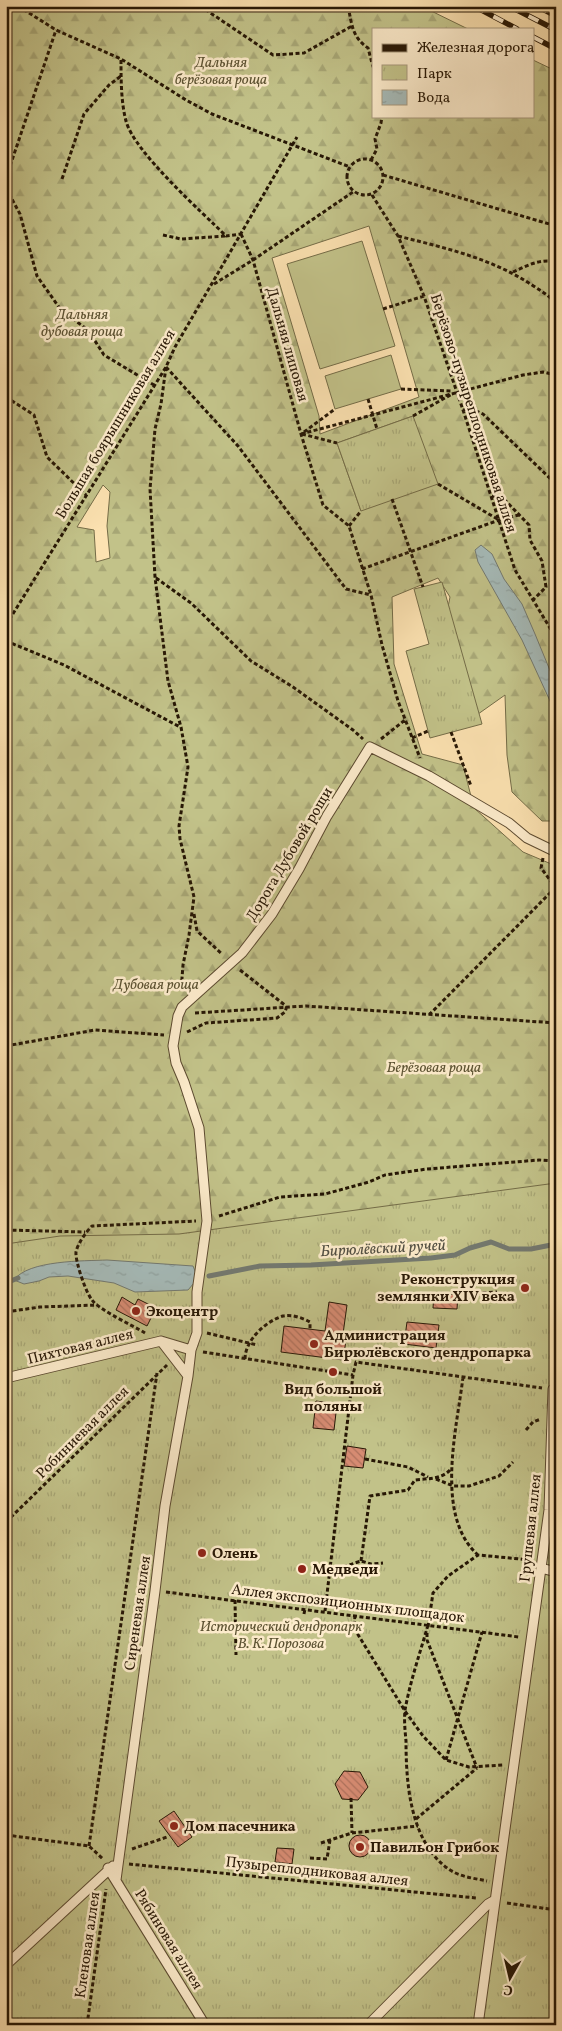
<svg xmlns="http://www.w3.org/2000/svg" width="562" height="2031" font-family="Vollkorn,serif">
<style>
.green{fill:#c2c289;stroke:#746c47}
.forest{fill:url(#forest-firs);stroke:#746c47;fill-rule:evenodd}
.park{fill:url(#park-tufts);stroke:#746c47}
.water{fill:url(#water-ripples);stroke:#737970}
.lines{fill:none;stroke-linecap:round;stroke-linejoin:round}
.stream{stroke:#737970;stroke-width:5}
.building{fill:url(#building-back-hatch);stroke:#271705}
.lane-casing{stroke:#5c4a30;stroke-width:11}
.path{stroke:#271705;stroke-width:3;stroke-dasharray:4 2.5;stroke-linecap:butt}
.lane{stroke:#fdeccc;stroke-width:9}
.rail-casing{stroke:#271705;stroke-width:5.5}
.rail{stroke:#fdeccc;stroke-width:4;stroke-dasharray:11;stroke-linecap:butt}
.poi-dot{fill:#8f2418;stroke:#fdeccc;stroke-width:2}
.labels{text-anchor:middle;stroke-width:5;stroke-linejoin:round;paint-order:stroke}
.park-label{font-size:15px;font-style:italic;fill:#5d5333;stroke:#fdeccc}
.street-label{font-size:15px;fill:#271705;stroke:#fdeccc}
.poi-label{font-size:15px;font-weight:bold;fill:#271705;stroke:#fdeccc;text-anchor:start}
.water-label{font-size:16px;font-style:italic;fill:#535044;stroke:#fdeccc}
</style>
<defs>
<pattern id="forest-firs" width="22" height="20" patternUnits="userSpaceOnUse" patternTransform="scale(1.25)"><rect width="22" height="20" fill="#c2c289"/><path d="M5 1l3.5 6h-7zM16 11l3.5 6h-7z" fill="#a7a675"/></pattern>
<pattern id="park-tufts" width="24" height="20" patternUnits="userSpaceOnUse" patternTransform="scale(1.25)"><rect width="24" height="20" fill="#c2c289"/><path d="M3 7l-1-3M5 7V3M7 7l1-3M15 17l-1-3M17 17v-4M19 17l1-3" fill="none" stroke="#a7a675"/></pattern>
<pattern id="water-ripples" width="26" height="14" patternUnits="userSpaceOnUse" patternTransform="scale(1.25)"><rect width="26" height="14" fill="#a5bab8"/><path d="M2 4q2-2 4 0t4 0M15 11q2-2 4 0t4 0" fill="none" stroke="#8e9f9d"/></pattern>
<pattern id="building-back-hatch" width="6" height="6" patternUnits="userSpaceOnUse" patternTransform="scale(1.25)"><rect width="6" height="6" fill="#d68b72"/><path d="M-1 5l2 2M0 0l6 6M5-1l2 2" fill="none" stroke="#ae715c"/></pattern>
</defs>
<rect width="100%" height="100%" fill="#fce2b1"/>
<filter id="stains"><feTurbulence type="fractalNoise" baseFrequency=".004" numOctaves="4"/><feColorMatrix values="0 0 0 0 .2 0 0 0 0 .09 0 0 0 0 .02 0 0 0 .5 -.17"/></filter>
<radialGradient id="worn" r=".72"><stop offset=".6" stop-color="#630" stop-opacity="0"/><stop offset="1" stop-color="#630" stop-opacity=".3"/></radialGradient>
<!-- green -->
<path class="green" d="M362,241L395,346L320,369L287,264Z
M391,355L401,389L335,409L325,376Z"/>
<!-- forest -->
<path class="forest" d="M6,6H421L468,29H373V116H533V60L556,71V821H542L512,792L507,755L505,695L464,724L442,638L450,597L438,578L392,597L394,664L422,754L463,765L474,808L523,852L556,866V2025H6ZM369,226L419,397L320,434L319,416L272,258ZM413,416L361,511L337,443ZM103,485L110,492L107,526L110,558L96,562L94,530L77,527Z"/>
<!-- park -->
<path class="park" d="M413,416L438,484L361,511L337,443Z
M442,582L482,724L430,738L406,651L429,644L414,589Z
M556,1183V2025H6V1244L60,1236L179,1234Z"/>
<!-- water -->
<path class="water" d="M481,545L492,554L504,579L522,604L535,634L556,685V714L522,640L478,562L475,550Z
M107,1260L193,1266L197,1276L194,1283L188,1290L135,1292L114,1283L68,1276L49,1277L39,1281L24,1284L14,1280C28,1260 84,1261 107,1260Z"/>
<g class="lines">
<!-- stream -->
<path class="stream" d="M209,1276L260,1266L311,1265L431,1258L455,1255L470,1248L491,1242L509,1249H531L556,1244
M6,1283L18,1278"/>
</g>
<!-- building -->
<path class="building" d="M434,1293L458,1295L457,1309L433,1308Z
M122,1297L135,1305L138,1299L156,1308L147,1326L116,1310Z
M329,1302L347,1305L343,1334H347L343,1360L281,1352L284,1326L325,1331Z
M407,1322L439,1325L436,1348L404,1344Z
M316,1401L337,1404L334,1430L313,1428Z
M347,1446L366,1449L363,1468L344,1466Z
M344,1771L360,1772L368,1787L358,1800L342,1799L335,1784Z
M174,1811L192,1837L178,1847L159,1821Z
M349 1846a11 11 0 1 1 22 0a11 11 0 1 1-22 0Z
M277,1848L294,1849L292,1864L275,1862Z"/>
<g class="lines">
<defs>
<path id="lane" d="M161,1341L188,1376
M6,1378L161,1341L191,1350
M541,1568L556,1572
M108,1868L205,2025
M116,1880L155,1591L165,1506L188,1376L191,1350L197,1333V1292L207,1221L199,1128L184,1082L176,1063L173,1046L178,1016L182,1007L242,953L272,914L299,869L327,816L370,747L429,776L509,823L527,838L556,852
M6,1965L113,1866
M368,2025L488,1904L495,1900
M478,2025L549,1510L553,1389"/>
</defs>
<!-- lane casing -->
<use href="#lane" class="lane-casing"/>
<!-- path -->
<path class="path" d="M18,6L56,30L121,59L186,100L212,114L350,167
M200,6L273,55L304,53L352,26
M348,6C352,25 352,37 368,48L373,67
M121,60C121,79 121,102 126,121C134,152 202,212 226,236L241,234
M347 177a18 18 0 1 1 36 0a18 18 0 1 1-36 0Z
M371,160L377,149L375,139L381,123L382,116
M383,175L556,226
M6,178L56,30
M62,179L84,114L109,85L121,76
M6,188L20,214L37,276L61,310L88,330L104,355L154,385
M372,195L398,236L424,296L463,410L515,570L556,638
M241,234L253,260L301,434L323,505L349,526L371,595L382,645L398,701L420,758
M163,235L181,239L226,236
M398,236C445,248 491,258 532,285C541,291 549,295 556,304
M513,272C526,266 541,258 556,262
M214,284L253,260L353,192
M383,309L424,296
M166,367L161,404L155,429L150,489L155,577L168,681L181,727L188,767L179,826L180,839L194,897L189,935L183,965L181,991
M166,367L238,446L346,589L371,595
M401,389L453,391
M6,397L34,415L47,457L86,495
M368,399L377,429
M463,410L472,409L483,414L556,484
M413,416L452,394
M304,432L335,409
M301,434L523,375L543,372L556,375
M302,434L337,443
M438,484L499,520
M492,496L502,497L529,525L530,540L542,561L546,587L534,599
M392,499L423,587
M349,526L361,511
M362,569L502,519L519,515
M156,578L191,603L251,661L293,687L353,730L363,739
M6,625L166,367L175,347L297,137
M6,641L64,665L180,727
M451,732L471,786
M412,738L428,731
M381,739L405,720
M543,858L541,868L556,888
M194,914L197,931L222,954
M240,970L286,1006
M195,1013L306,1006L556,1023
M429,1015L555,888
M187,1032L206,1023L277,1018L285,1012L287,1006
M6,1046L95,1030L164,1035
M219,1216L280,1197L325,1194L369,1182L385,1175L427,1169L539,1160L556,1161
M6,1230L85,1232
M476,1293L497,1292
M6,1312L40,1307L98,1305
M145,1333C132,1325 99,1310 92,1300C86,1293 75,1261 76,1252C78,1243 86,1232 92,1226L196,1221
M207,1333L257,1345
M203,1352L353,1375
M245,1359C245,1340 266,1321 283,1316C291,1314 303,1318 310,1322V1330
M463,1377C457,1428 434,1516 478,1555
M526,1430L533,1422L541,1419
M365,1459L408,1467L428,1477
M436,1479L453,1486H469L499,1476L513,1462
M6,1522L167,1365
M361,1561L370,1496L408,1490L415,1480C429,1478 441,1480 451,1469
M331,1571L361,1561L371,1564L383,1563
M166,1592L519,1637
M235,1600L236,1655
M325,1611L353,1375L356,1362L542,1388
M304,1614L305,1609
M355,1615L354,1625L357,1633L405,1711L423,1736L446,1760L469,1767L503,1765
M428,1625C420,1653 410,1682 405,1710C404,1720 405,1731 406,1741C406,1783 410,1840 447,1868C459,1877 473,1878 487,1881
M428,1627L433,1593L448,1576L478,1555L531,1560
M427,1633V1640L477,1768
M446,1760L482,1632
M351,1798L352,1833
M416,1819L477,1768
M6,1835L89,1846L103,1859
M321,1843L352,1833L418,1826
M89,1846L157,1373
M132,1849L167,1837
M310,1858L327,1859L330,1840
M129,1864L476,1898
M507,1903L556,1910
M87,2025L106,1889"/>
<!-- lane -->
<use href="#lane" class="lane"/>
<defs>
<path id="rail" d="M474,6L517,29
M509,6L556,30
M537,6L556,16
M533,37L556,49"/>
</defs>
<!-- rail casing -->
<use href="#rail" class="rail-casing"/>
<!-- rail -->
<use href="#rail" class="rail"/>
</g>
<!-- markers -->
<g class="poi-dot">
<circle cx="525" cy="1288" r="5"/>
<circle cx="136" cy="1311" r="5"/>
<circle cx="314" cy="1344" r="5"/>
<circle cx="333" cy="1372" r="5"/>
<circle cx="202" cy="1553" r="5"/>
<circle cx="302" cy="1569" r="5"/>
<circle cx="174" cy="1826" r="5"/>
<circle cx="360" cy="1847" r="5"/>
</g>
<g class="labels">
<!-- park labels -->
<g class="park-label">
<text x="221" y="67">Дальняя<tspan x="221" dy="17">берёзовая роща</tspan></text>
<text x="82" y="319">Дальняя<tspan x="82" dy="17">дубовая роща</tspan></text>
<text x="156" y="989">Дубовая роща</text>
<text x="434" y="1072">Берёзовая роща</text>
<text x="281" y="1631">Исторический дендропарк<tspan x="281" dy="17">В. К. Порозова</tspan></text>
</g>
<!-- street labels -->
<g class="street-label">
<text transform="translate(288 344) rotate(74)" y="5">Дальняя липовая</text>
<text transform="translate(474 413) rotate(72)" y="5">Берёзово-пузыреплодниковая аллея</text>
<text transform="translate(115 424) rotate(-59)" y="5">Большая боярышниковая аллея</text>
<text transform="translate(289 854) rotate(-59)" y="5">Дорога Дубовой рощи</text>
<text transform="translate(80 1346) rotate(-14)" y="5">Пихтовая аллея</text>
<text transform="translate(82 1432) rotate(-45)" y="5">Робиниевая аллея</text>
<text transform="translate(530 1528) rotate(-84)" y="5">Грушевая аллея</text>
<text transform="translate(348 1603) rotate(7)" y="5">Аллея экспозиционных площадок</text>
<text transform="translate(137 1613) rotate(-82)" y="5">Сиреневая аллея</text>
<text transform="translate(317 1871) rotate(6)" y="5">Пузыреплодниковая аллея</text>
<text transform="translate(169 1939) rotate(58)" y="5">Рябиновая аллея</text>
<text transform="translate(87 1945) rotate(-82)" y="5">Кленовая аллея</text>
</g>
<!-- poi labels -->
<g class="poi-label">
<text x="515" y="1284" text-anchor="end">Реконструкция<tspan x="515" dy="17">землянки XIV века</tspan></text>
<text x="146" y="1316">Экоцентр</text>
<text x="324" y="1340">Администрация<tspan x="324" dy="17">Бирюлёвского дендропарка</tspan></text>
<text x="333" y="1394" text-anchor="middle">Вид большой<tspan x="333" dy="17">поляны</tspan></text>
<text x="212" y="1558">Олень</text>
<text x="312" y="1574">Медведи</text>
<text x="184" y="1831">Дом пасечника</text>
<text x="370" y="1852">Павильон Грибок</text>
</g>
<!-- water labels -->
<g class="water-label">
<text transform="translate(383 1247) rotate(-3)" y="6">Бирюлёвский ручей</text>
</g>
</g>
<!-- margin -->
<rect width="562" height="2031" fill="none" stroke="#fce2b1" stroke-width="25"/>
<rect x="8" y="8" width="547" height="2016" fill="none" stroke="#271705" stroke-width="2.5"/>
<rect x="12" y="12" width="537" height="2006" fill="none" stroke="#271705"/>
<!-- legend -->
<rect x="372" y="28" width="162" height="90" fill="#fdeccc" stroke="#a7977c"/>
<rect x="382" y="44" width="25" height="8" fill="#271705" stroke="#a7977c"/>
<text x="417" y="52" font-size="15" fill="#271705">Железная дорога</text>
<rect x="382" y="65" width="25" height="15" fill="url(#park-tufts)" stroke="#a7977c"/>
<text x="417" y="78" font-size="15" fill="#271705">Парк</text>
<rect x="382" y="90" width="25" height="15" fill="url(#water-ripples)" stroke="#a7977c"/>
<text x="417" y="102" font-size="15" fill="#271705">Вода</text>
<!-- north arrow -->
<g transform="translate(510 1978) rotate(188)" stroke="#fdeccc" stroke-width="4" paint-order="stroke">
<path d="M0-4L9 19L0 12L-9 19Z" fill="#271705"/>
<text y="-8" font-size="14" font-weight="bold" text-anchor="middle" fill="#271705">С</text>
</g>
<rect width="100%" height="100%" filter="url(#stains)"/>
<rect width="100%" height="100%" fill="url(#worn)"/>
</svg>
